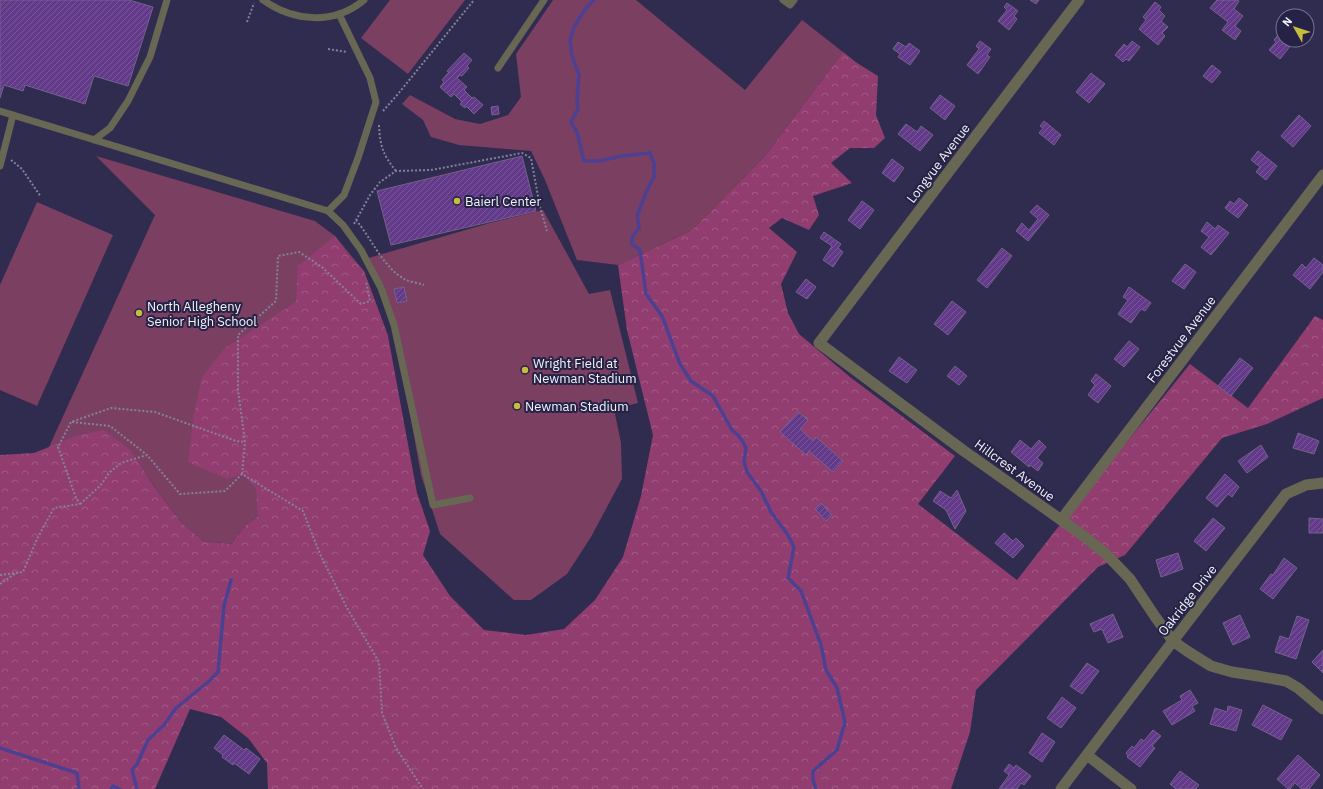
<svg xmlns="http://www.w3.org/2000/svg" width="1323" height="789" font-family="'IBM Plex Sans',sans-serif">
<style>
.green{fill:#7b3f62}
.forest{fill:url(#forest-crowns)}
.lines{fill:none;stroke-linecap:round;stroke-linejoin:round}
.stream{stroke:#4c4092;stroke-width:3.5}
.building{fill:url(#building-hatch);stroke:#746289}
.path{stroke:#83829a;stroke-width:2;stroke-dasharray:2 2;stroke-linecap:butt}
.service{stroke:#676754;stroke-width:7}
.minor{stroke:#676754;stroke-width:11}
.poi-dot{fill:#c4bd3e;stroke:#262245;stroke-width:1.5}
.labels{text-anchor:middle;stroke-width:4;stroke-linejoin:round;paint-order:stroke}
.street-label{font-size:13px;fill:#f3f3fc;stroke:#262245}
.poi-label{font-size:13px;fill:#f3f3fc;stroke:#262245;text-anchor:start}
</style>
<defs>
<pattern id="forest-crowns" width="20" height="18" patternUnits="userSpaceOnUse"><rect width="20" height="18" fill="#923d70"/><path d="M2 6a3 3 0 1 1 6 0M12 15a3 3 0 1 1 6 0" fill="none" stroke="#a25a85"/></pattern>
<pattern id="building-hatch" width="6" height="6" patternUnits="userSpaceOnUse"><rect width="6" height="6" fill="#633989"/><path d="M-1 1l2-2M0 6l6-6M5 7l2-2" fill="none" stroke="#7a569b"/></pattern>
</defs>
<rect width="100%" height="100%" fill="#2f2c50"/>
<!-- green -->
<path class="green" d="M390,0H465L408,74L361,38Z
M553,0H636L745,90L802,20L843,52L764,157L692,230L618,265L577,260L545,180L531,151L459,145L431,137L423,120L402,104L410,95L455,119L480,124L508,115L521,97L516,54Z
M96,156L315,221L335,236L364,271L388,336L258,508V516L245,526L231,544L203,541L181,522L146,475L49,447L155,215Z
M37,202L113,235L37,406L0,390V285Z
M543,210L589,294L610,290L638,403L614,409L621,443L622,479L591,537L567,574L531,600H514L440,534L421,475L394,325L365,259L490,223Z"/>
<!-- forest -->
<path class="forest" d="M843,52L857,63L878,76L876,115L885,138L874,148H850L831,163L852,183L813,196L819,215L809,230L782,218L769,228L797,252L781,284L788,313L799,334L850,377L955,456L918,504L1017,580L1055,531L1190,364L1248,408L1315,316L1323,320V398L1267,424L1222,438L1125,555L1098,567L976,690L970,732L951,789H268L267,763L248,738L221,717L190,709L155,789H0V455L34,453L79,435L104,430L130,450L151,482L181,522L203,541L231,544L245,526L258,516L256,488L242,474L227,479L188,462L194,414L202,377L225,348L296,302L298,266L335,236L349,256L364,271L388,336L417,493L430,531L423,555L450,596L484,630L526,635L564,629L595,600L623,557L641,496L653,435L627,330L618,265L692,230L764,157Z"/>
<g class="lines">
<!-- stream -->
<path class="stream" d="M594,0L586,8L574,27L570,40L572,56L579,75L577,98L578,109L571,122L577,132L584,161H600L621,156L650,153L654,163V177L647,190L637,216L639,228L632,237V244L640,250L646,294L662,316L680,364L691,381L713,396L732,430L738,435L743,442L746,448L744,461L747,472L761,491L771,512L788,535L794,547L788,578L801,591L821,645L826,670L837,688L845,722L837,750L813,771V780L816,789
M0,748L77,773L79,789
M111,789L113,786L120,789
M137,789L132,770L137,764L148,740L164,725L176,708L208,682L218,672L224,606L231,580"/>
</g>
<!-- building -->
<path class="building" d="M0,0H129L153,7L128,86L94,76L85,104L25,85L23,91L4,85L0,98Z
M1030,0H1039L1036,4Z
M1217,0H1237L1239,1L1234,9L1243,16L1235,26L1241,31L1235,40L1222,30L1228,22L1210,8Z
M1155,2L1161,7L1159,10L1165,16L1161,21L1168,27L1162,33L1165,36L1158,45L1139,29L1146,20L1143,17Z
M1007,3L1018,11L1014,16L1017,19L1009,30L998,21L1007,10L1004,7Z
M1278,35L1281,37L1283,35V40H1295L1280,59L1269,50L1276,42L1274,40Z
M980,41L991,49L987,55L990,57L978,74L967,65L979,49L976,46Z
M1132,41L1140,47L1129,61L1126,59L1123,62L1115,55L1124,44L1127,47Z
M898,42L906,47L909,43L920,51L910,65L898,57L900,54L893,49Z
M464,53L472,60L467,66L469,68L462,76L460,75L457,78L467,87L464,90L472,98L474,97L483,105L474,114L466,106L465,108L460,104L462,102L454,94L451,97L440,87L444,82L442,80L449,72L447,71Z
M1212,65L1221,72L1212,83L1203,76Z
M1091,73L1105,84L1089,103L1076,92Z
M940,95L955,106L945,120L930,108Z
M498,106L499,114L492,115L491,107Z
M1299,115L1311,126L1293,147L1281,136Z
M1044,121L1061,135L1054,145L1039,133L1043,128L1040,126Z
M906,124L917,132L921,126L933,135L920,151L898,134Z
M1258,151L1277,166L1266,180L1256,172L1260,167L1251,160Z
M522,156L536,211L391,245L377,191Z
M892,159L904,168L894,182L882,173Z
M1239,198L1248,205L1238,218L1225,208L1230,201L1234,204Z
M862,201L874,210L860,229L848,220Z
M1037,205L1049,215L1028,241L1016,231L1022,223L1029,230L1038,219L1030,212Z
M1207,222L1215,229L1218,225L1229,233L1211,255L1201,247L1209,237L1201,231Z
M824,232L841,244L838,248L843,252L833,267L823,260L832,246L820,238Z
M1002,248L1012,256L987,288L977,280Z
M1314,258L1323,265V272L1310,289L1293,275L1302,264L1306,268Z
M1185,264L1196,272L1184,289L1172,281Z
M806,279L816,287L807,299L796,292Z
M404,287L407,301L397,303L394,289Z
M1129,287L1151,303L1145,311L1141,309L1131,323L1118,314L1128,300L1123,297Z
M952,301L966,312L948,335L934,324Z
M1129,341L1139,349L1124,367L1114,359Z
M899,357L917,370L907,383L889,371Z
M1240,358L1253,368L1231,396L1218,386Z
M955,366L967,376L959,385L947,376Z
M1096,374L1111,386L1098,403L1088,395L1095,385L1091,381Z
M798,412L808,420L800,429L813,441L816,437L843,461L833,472L809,451L806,455L780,432Z
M1298,433L1319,441L1314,454L1293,448Z
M1020,440L1031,449L1039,440L1046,447L1037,458L1043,463L1038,471L1030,465L1029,467L1011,452Z
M1261,445L1268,457L1247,473L1238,461Z
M1225,474L1239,487L1232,497L1228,494L1217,507L1206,498Z
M957,490L966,511L955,529L946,510L933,501L940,491L951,498Z
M821,503L832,515L826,521L815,509Z
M1213,518L1225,528L1206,551L1194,541Z
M1309,518L1323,519V533H1309Z
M1004,533L1013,541L1016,538L1024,546L1013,558L995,543Z
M1178,553L1183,569L1161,577L1156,560Z
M1284,558L1297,568L1273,599L1260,589L1271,574L1273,575Z
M1113,614L1123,637L1108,643L1102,629L1094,632L1090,624Z
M1240,615L1250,637L1233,645L1223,623Z
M1297,616L1309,620L1296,659L1275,652L1280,636L1289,639Z
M1323,650V673L1312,662Z
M1087,663L1099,671L1082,694L1070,686Z
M1190,690L1198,703L1192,706L1195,711L1172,725L1163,711L1182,700L1180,696Z
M1062,697L1076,708L1061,728L1047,718Z
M1263,705L1292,720L1281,740L1252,725Z
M1228,706L1242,710L1236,731L1210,724L1215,708L1227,712Z
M1153,730L1161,736L1152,746L1155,748L1140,767L1127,757L1128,756L1126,753L1132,746L1134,748L1141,739L1144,741Z
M1042,733L1055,742L1042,762L1029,753Z
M224,735L244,750L246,748L260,759L249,774L234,763L233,765L222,757L223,755L214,748Z
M1298,755L1320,775L1309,789H1302L1295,783L1290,789H1288L1277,779Z
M1009,764L1014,768L1016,765L1031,776L1024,785L1021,783L1017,789H999L1009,775L1004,771Z
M1180,771L1199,785L1196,789H1176L1170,784Z"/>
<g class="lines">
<!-- path -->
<path class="path" d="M247,22L254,3
M328,49L347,52
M383,111L398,94L474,0
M379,125C380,146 383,155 396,171
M11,160L22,169L41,197
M356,220C372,239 383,268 406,280C411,282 419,283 424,285
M354,224L370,195L380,182L396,171L431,170L522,153L531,158L540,207L547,231
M72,422L110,426L147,455
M242,474L245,442
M80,504L100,486L110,472L121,463L147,455L180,494L225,491L242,474L303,511L320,554L347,608L379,662L382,713L396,748L423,789
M0,575L23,572L37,539L54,508L80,504L76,498L58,447L71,422L111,408L155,412L236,441L245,442L238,390V335L276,301L278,256L299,252L322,267L361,304L370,301L366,281
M0,584L16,573"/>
<!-- service -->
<path class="service" d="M263,0C294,22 334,25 364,0
M783,0L790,5L794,0
M498,68L544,0
M0,111L328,211L344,195L358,158L376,102L370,78L339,14
M94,140L110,128L128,101L150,57L167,0
M0,166L13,115
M328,211L343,225L361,250L381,288L394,325L433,505L470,498"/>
<!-- minor -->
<path class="minor" d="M1079,0L819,343L964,451L1081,534L1106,554L1130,579L1156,618L1173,641L1187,651L1211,666L1232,672L1252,675L1286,681L1298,688L1323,709
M1061,520L1323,175
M1087,755L1131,789
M1061,789L1173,641L1286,494L1306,485L1323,483"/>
</g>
<!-- markers -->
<g class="poi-dot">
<circle cx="457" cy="201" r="4"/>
<circle cx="139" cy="313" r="4"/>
<circle cx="525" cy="370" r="4"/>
<circle cx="517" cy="406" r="4"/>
</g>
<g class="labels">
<!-- street labels -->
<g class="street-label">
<text transform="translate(938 163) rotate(-53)" y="5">Longvue Avenue</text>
<text transform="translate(1181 339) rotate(-53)" y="5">Forestvue Avenue</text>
<text transform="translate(1015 470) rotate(36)" y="5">Hillcrest Avenue</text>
<text transform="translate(1187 600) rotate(-52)" y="5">Oakridge Drive</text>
</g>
<!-- poi labels -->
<g class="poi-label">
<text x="465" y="206">Baierl Center</text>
<text x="147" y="311">North Allegheny<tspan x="147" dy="15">Senior High School</tspan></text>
<text x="533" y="368">Wright Field at<tspan x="533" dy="15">Newman Stadium</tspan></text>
<text x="525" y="411">Newman Stadium</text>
</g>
</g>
<!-- north arrow -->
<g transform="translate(1295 28) rotate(309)"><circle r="19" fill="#262245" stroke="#78768e"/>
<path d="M0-3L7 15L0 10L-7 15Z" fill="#c4bd3e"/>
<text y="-6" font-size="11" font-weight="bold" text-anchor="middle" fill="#f3f3fc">N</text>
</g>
</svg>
